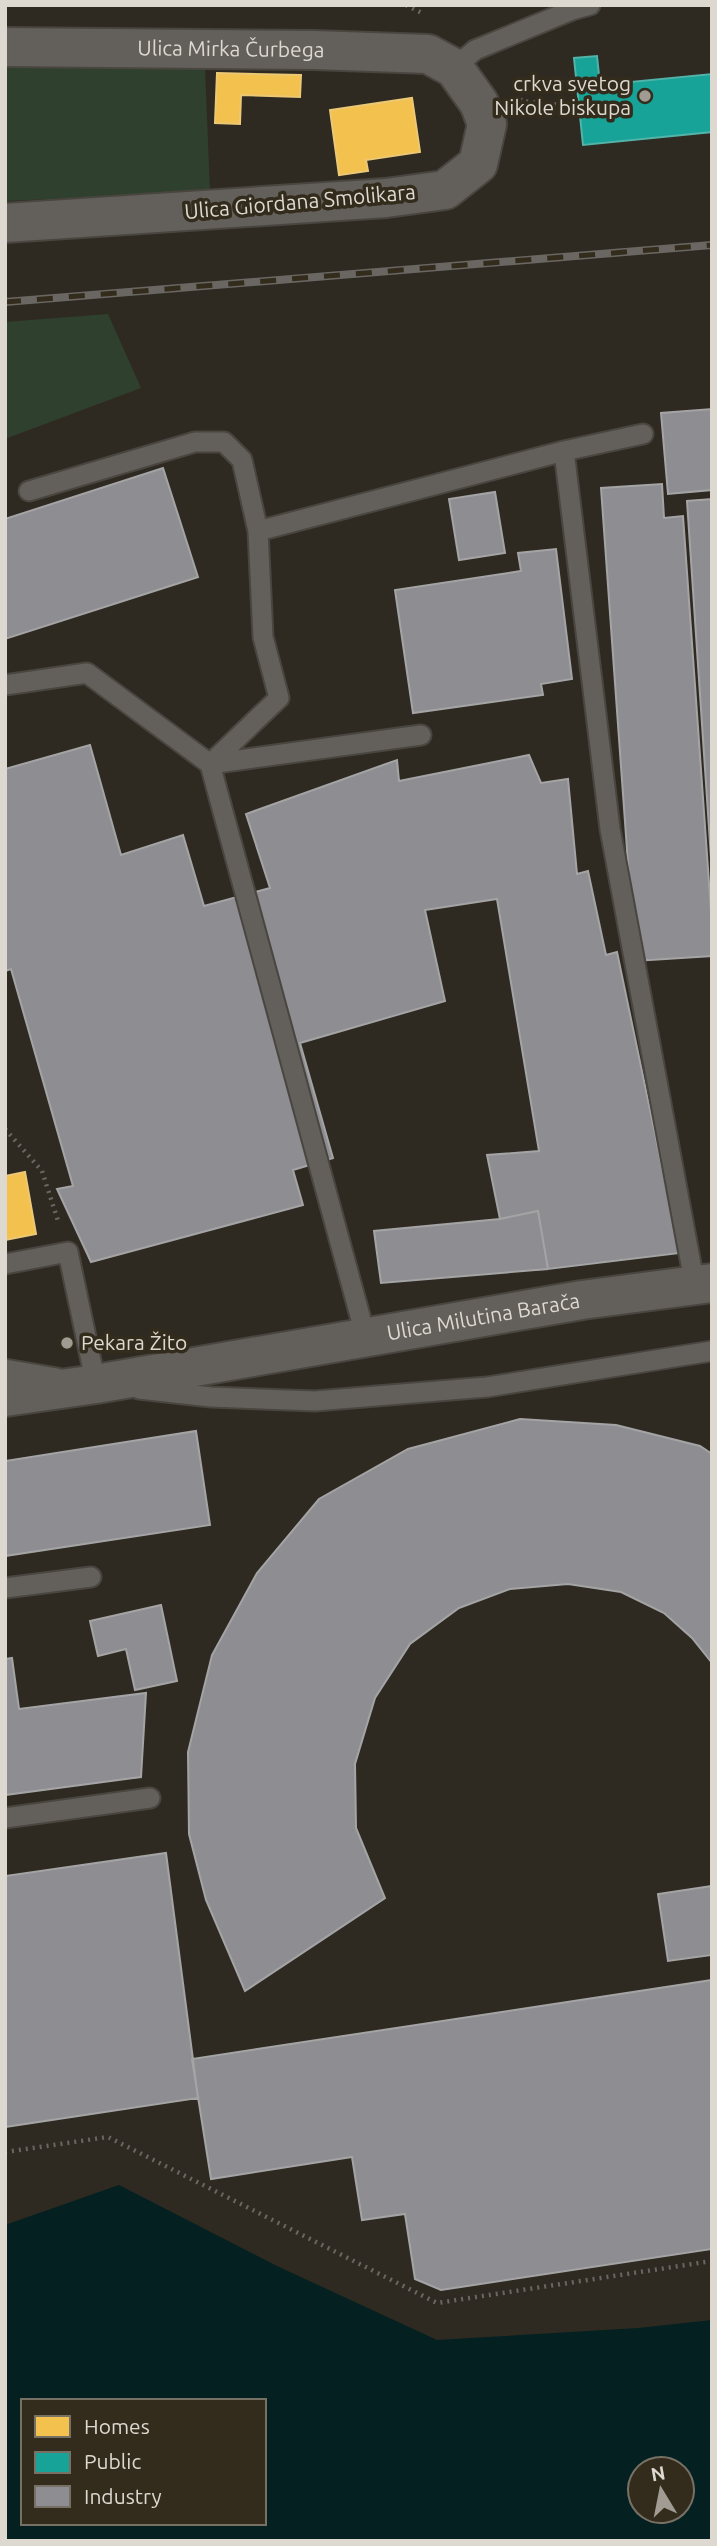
<svg xmlns="http://www.w3.org/2000/svg" width="717" height="2546" font-family="Ubuntu,sans-serif">
<style>
.green{fill:#30402e}
.water{fill:#042020;fill-rule:evenodd}
.homes{fill:#f2c14e;stroke:#ecc875;stroke-width:2}
.public{fill:#17a398;stroke:#52b3a9;stroke-width:2}
.industry{fill:#8d8d92;stroke:#a5a4a5;stroke-width:2}
.lines{fill:none;stroke-linecap:round;stroke-linejoin:round}
.lane-casing{stroke:#49453f;stroke-width:23}
.street-casing{stroke:#49453f;stroke-width:42}
.path{stroke:#696663;stroke-width:4.5;stroke-dasharray:2 5;stroke-linecap:butt}
.lane{stroke:#63605c;stroke-width:19}
.street{stroke:#63605c;stroke-width:38}
.rail-casing{stroke:#6a6763;stroke-width:8}
.rail{stroke:#332c1d;stroke-width:5;stroke-dasharray:16;stroke-linecap:butt}
.poi-dot{fill:#a09c93;stroke:#332c1d;stroke-width:2.5}
.labels{text-anchor:middle;stroke-width:7;stroke-linejoin:round;paint-order:stroke}
.street-label{font-size:21px;fill:#ddd9d0;stroke:#332c1d}
.poi-label{font-size:21px;fill:#ddd9d0;stroke:#332c1d;text-anchor:end}
</style>
<rect width="100%" height="100%" fill="#2e2a22"/>
<!-- green -->
<path class="green" d="M5,64L205,68L210,192L5,201Z
M108,314L141,388L5,439V322Z"/>
<!-- water -->
<path class="water" d="M119,2185L277,2266L437,2340L638,2328L712,2320V2541H5V2225ZM23,2401H264V2523H23ZM640,2469H682V2511H640Z"/>
<!-- homes -->
<path class="homes" d="M217,73L301,75L300,97L241,95L240,124L215,123Z
M412,98L420,152L366,160L368,171L339,175L330,110Z
M25,1172L36,1234L5,1240V1176Z"/>
<!-- public -->
<path class="public" d="M597,56L600,85L712,74V132L583,145L574,58Z"/>
<!-- industry -->
<path class="industry" d="M712,409V490L668,494L661,413Z
M163,468L198,577L5,639V519Z
M662,484L664,518L683,516L712,925V956L635,961L601,488Z
M495,492L505,553L459,560L449,499Z
M712,499V873L687,501Z
M556,549L572,679L541,684L543,695L413,713L395,590L521,571L518,553Z
M90,745L121,855L183,835L204,906L270,888L246,814L397,760L399,781L529,755L541,783L568,779L577,874L588,871L606,955L617,952L680,1253L548,1269L538,1211L500,1219L487,1155L539,1151L497,899L425,910L445,1001L300,1043L333,1158L293,1170L303,1205L91,1262L57,1189L73,1186L11,969L5,971V769Z
M538,1211L548,1269L381,1283L374,1231L500,1219Z
M520,1419L616,1425L700,1446L712,1454V1663L692,1638L664,1613L621,1592L568,1584L510,1589L459,1608L410,1644L375,1698L355,1764L356,1828L385,1898L245,1991L206,1900L189,1834L188,1752L212,1655L257,1573L319,1499L408,1449Z
M196,1431L210,1525L5,1556V1461Z
M161,1605L177,1681L135,1690L126,1649L98,1656L90,1621Z
M12,1658L19,1709L146,1693L141,1777L5,1795V1659Z
M166,1853L198,2098L5,2127V1876Z
M712,1886V1955L668,1961L658,1894Z
M712,1980V2249L441,2290L415,2279L405,2214L362,2220L352,2157L211,2179L192,2059Z"/>
<g class="lines">
<defs>
<path id="lane" d="M454,68L475,50L572,10L590,5
M564,451L610,829L695,1286
M29,491L195,442H224L242,460L258,531L564,451L643,434
M5,685L87,673L210,764L366,1338
M210,764L279,698L263,637L258,531
M210,764L421,735
M5,1264L68,1252L96,1384
M5,1369L57,1378
M139,1389L211,1397L315,1401L487,1387L712,1351
M5,1588L91,1577
M5,1818L150,1798"/>
<g id="street">
<path id="s1" d="M5,47L314,50L428,54L454,68L479,103L487,124L478,164L445,190L386,198L5,223"/>
<path id="s2" d="M5,1397L96,1384L582,1300L712,1283"/>
</g>
</defs>
<!-- lane casing -->
<use href="#lane" class="lane-casing"/>
<!-- street casing -->
<use href="#street" class="street-casing"/>
<!-- path -->
<path class="path" d="M406,5L424,14
M520,99L522,101L579,107
M5,1129L42,1171L59,1224
M5,2152L108,2137L437,2303L712,2261"/>
<!-- lane -->
<use href="#lane" class="lane"/>
<!-- street -->
<use href="#street" class="street"/>
<defs>
<path id="rail" d="M5,302L712,245"/>
</defs>
<!-- rail casing -->
<use href="#rail" class="rail-casing"/>
<!-- rail -->
<use href="#rail" class="rail"/>
</g>
<!-- markers -->
<g class="poi-dot">
<circle cx="645" cy="96" r="7"/>
<circle cx="67" cy="1343" r="7"/>
</g>
<g class="labels">
<!-- street labels -->
<g class="street-label">
<text dy="7" stroke="none"><textPath href="#s1" startOffset="226">Ulica Mirka Čurbega</textPath></text>
<text transform="translate(300 202) rotate(-5)" y="7">Ulica Giordana Smolikara</text>
<text dy="7" stroke="none"><textPath href="#s2" startOffset="485">Ulica Milutina Barača</textPath></text>
</g>
<!-- poi labels -->
<g class="poi-label">
<text x="631" y="91">crkva svetog<tspan x="631" dy="24">Nikole biskupa</tspan></text>
<text x="81" y="1350" text-anchor="start">Pekara Žito</text>
</g>
</g>
<!-- border -->
<rect width="717" height="2546" fill="none" stroke="#ddd9d0" stroke-width="14"/>
<!-- legend -->
<rect x="21" y="2399" width="245" height="126" fill="#332c1d" stroke="#777165" stroke-width="2"/>
<rect x="35" y="2416" width="35" height="21" fill="#f2c14e" stroke="#777165" stroke-width="2"/>
<text x="84" y="2434" font-size="21" fill="#ddd9d0">Homes</text>
<rect x="35" y="2452" width="35" height="21" fill="#17a398" stroke="#777165" stroke-width="2"/>
<text x="84" y="2469" font-size="21" fill="#ddd9d0">Public</text>
<rect x="35" y="2486" width="35" height="21" fill="#8d8d92" stroke="#777165" stroke-width="2"/>
<text x="84" y="2504" font-size="21" fill="#ddd9d0">Industry</text>
<!-- north arrow -->
<g transform="translate(661 2490) rotate(350)"><circle r="33" fill="#332c1d" stroke="#777165" stroke-width="2"/>
<path d="M0-5L12 26L0 18L-12 26Z" fill="#a09c93"/>
<text y="-10" font-size="19" font-weight="bold" text-anchor="middle" fill="#ddd9d0">N</text>
</g>
</svg>
